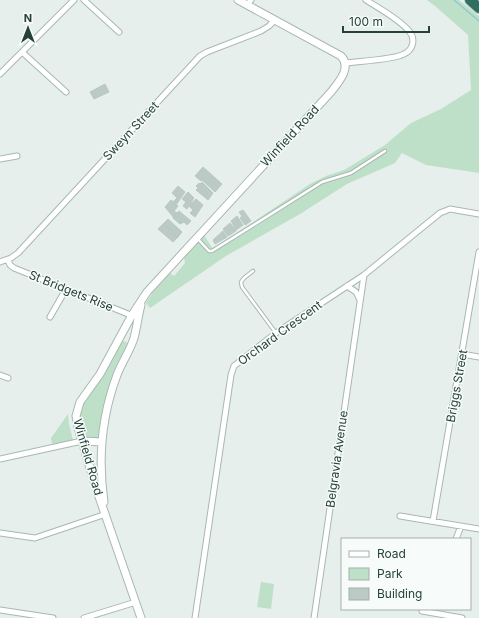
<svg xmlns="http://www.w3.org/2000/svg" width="479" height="618" font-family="Inter,sans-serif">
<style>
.green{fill:#bfe0c8}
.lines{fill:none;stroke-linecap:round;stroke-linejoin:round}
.stream{stroke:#8ec9d4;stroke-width:1.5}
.building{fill:#bbcac4;stroke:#b8c9c2}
.service-casing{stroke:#a8b8b2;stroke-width:4.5}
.minor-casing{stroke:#a8b8b2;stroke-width:7}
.tertiary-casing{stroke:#a8b8b2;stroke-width:9}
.motorway-casing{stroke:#c2cac8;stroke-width:12}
.service{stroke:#fff;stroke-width:2.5}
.minor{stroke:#fff;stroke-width:5}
.tertiary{stroke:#fff;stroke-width:7}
.motorway{stroke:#2f6f62;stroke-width:10}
.labels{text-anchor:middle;stroke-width:3;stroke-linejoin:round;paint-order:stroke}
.street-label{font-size:12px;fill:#24423a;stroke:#f7fbf9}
</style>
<rect width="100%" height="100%" fill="#e6efeb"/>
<!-- green -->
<path class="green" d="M427,0H459L479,16V173L426,165L402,153L395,163L347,184L300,214L226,256L150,308L146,303L153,292L170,273L174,276L185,263L184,257L204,235L213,249L310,184L326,176L344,170L385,145L411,123L441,109L471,90L468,35L435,6Z
M122,341L126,342L128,344L100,438H84L79,427V410L120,342Z
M68,414L69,424L73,440L52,444L51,438Z
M261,582L274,584L271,609L257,607Z"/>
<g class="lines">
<!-- stream -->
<path class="stream" d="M454,0L479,21"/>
</g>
<!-- building -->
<path class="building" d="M105,84L109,92L94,99L90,92Z
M203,167L222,184L215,192L202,180L201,181L195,176Z
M202,182L213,193L208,200L196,190L198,188L196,186L199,183L200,184Z
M178,186L185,192L176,205L173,202L177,198L172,193Z
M188,192L194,198L187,209L183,206L186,202L182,199Z
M196,199L203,205L195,217L190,213L193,210L189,206Z
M171,200L178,206L174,211L177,213L174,218L165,207Z
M243,210L251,221L245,225L240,218L242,216L239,212Z
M179,211L191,221L187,225L184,222L180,224L173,218Z
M237,216L243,225L236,230L231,221Z
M168,219L182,232L178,237L163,224Z
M230,223L236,231L228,236L223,229Z
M163,224L178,237L173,242L158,229Z
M223,231L227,237L215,244L213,240Z"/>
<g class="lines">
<defs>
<path id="service" d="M197,238L209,251H212L322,182L351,173L385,151
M253,271L244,278L241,282L242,287L276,333"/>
<path id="minor" d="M84,0L119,32
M247,5L251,0
M22,52L66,92
M345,63C359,61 393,60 404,54C413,50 416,39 409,31C399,19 380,9 366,0
M0,74L74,0
M0,159L17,156
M8,260L10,265L14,268L133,316
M0,262L11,258L18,253L200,56L207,52L261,31L269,26L275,20
M347,286L356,292L360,300
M50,317L66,289
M462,354L479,357
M0,375L8,378
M0,459L82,441
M400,516L479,529
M433,521L479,252
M0,533L35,538L106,514
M456,539L461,526
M0,610L53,618
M422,611L462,618
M84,618L136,602
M195,618L231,375L234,366L276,333L364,275L440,213L450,209L479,214
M314,618L364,275"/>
<path id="tertiary" d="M82,441L102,442
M104,502C98,460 102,415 117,375C122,362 130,351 134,338C137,327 138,316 141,305
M141,618L97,491L79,431L76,416L80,402L100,374L132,315L147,292L331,92C339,82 352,67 341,56L238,0"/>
<path id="motorway" d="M470,0L479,8"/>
</defs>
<!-- service casing -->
<use href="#service" class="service-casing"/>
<!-- minor casing -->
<use href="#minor" class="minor-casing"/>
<!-- tertiary casing -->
<use href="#tertiary" class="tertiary-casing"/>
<!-- motorway casing -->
<use href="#motorway" class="motorway-casing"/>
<!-- service -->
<use href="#service" class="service"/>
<!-- minor -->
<use href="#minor" class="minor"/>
<!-- tertiary -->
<use href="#tertiary" class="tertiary"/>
<!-- motorway -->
<use href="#motorway" class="motorway"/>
</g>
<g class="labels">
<!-- street labels -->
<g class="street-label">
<text transform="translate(131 131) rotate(-47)" y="4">Sweyn Street</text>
<text transform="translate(290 136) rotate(-47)" y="4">Winfield Road</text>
<text transform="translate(71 291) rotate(22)" y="4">St Bridgets Rise</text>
<text transform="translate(280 333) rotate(-36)" y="4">Orchard Crescent</text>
<text transform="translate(457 386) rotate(-80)" y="4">Briggs Street</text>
<text transform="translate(88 457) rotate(74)" y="4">Winfield Road</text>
<text transform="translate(337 459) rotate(-82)" y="4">Belgravia Avenue</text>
</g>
</g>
<!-- legend -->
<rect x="341" y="538" width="130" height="72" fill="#f7fbf9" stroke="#a3b1ad"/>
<rect x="349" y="551" width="20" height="6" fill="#ffffff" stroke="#a3b1ad"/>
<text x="377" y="558" font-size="12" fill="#24423a">Road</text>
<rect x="349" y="568" width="20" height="12" fill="#bfe0c8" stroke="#a3b1ad"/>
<text x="377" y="578" font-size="12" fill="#24423a">Park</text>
<rect x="349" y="588" width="20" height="12" fill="#bbcac4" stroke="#a3b1ad"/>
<text x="377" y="598" font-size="12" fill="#24423a">Building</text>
<!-- north arrow -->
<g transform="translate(28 28)" stroke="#f7fbf9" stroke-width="3" paint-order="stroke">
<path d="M0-3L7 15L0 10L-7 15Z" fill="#24423a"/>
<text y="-6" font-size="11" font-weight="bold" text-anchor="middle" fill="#24423a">N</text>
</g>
<!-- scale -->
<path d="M343 26v6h86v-6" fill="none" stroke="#24423a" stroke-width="2"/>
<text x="349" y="26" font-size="12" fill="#24423a" stroke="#f7fbf9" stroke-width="3" paint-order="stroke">100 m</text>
</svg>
